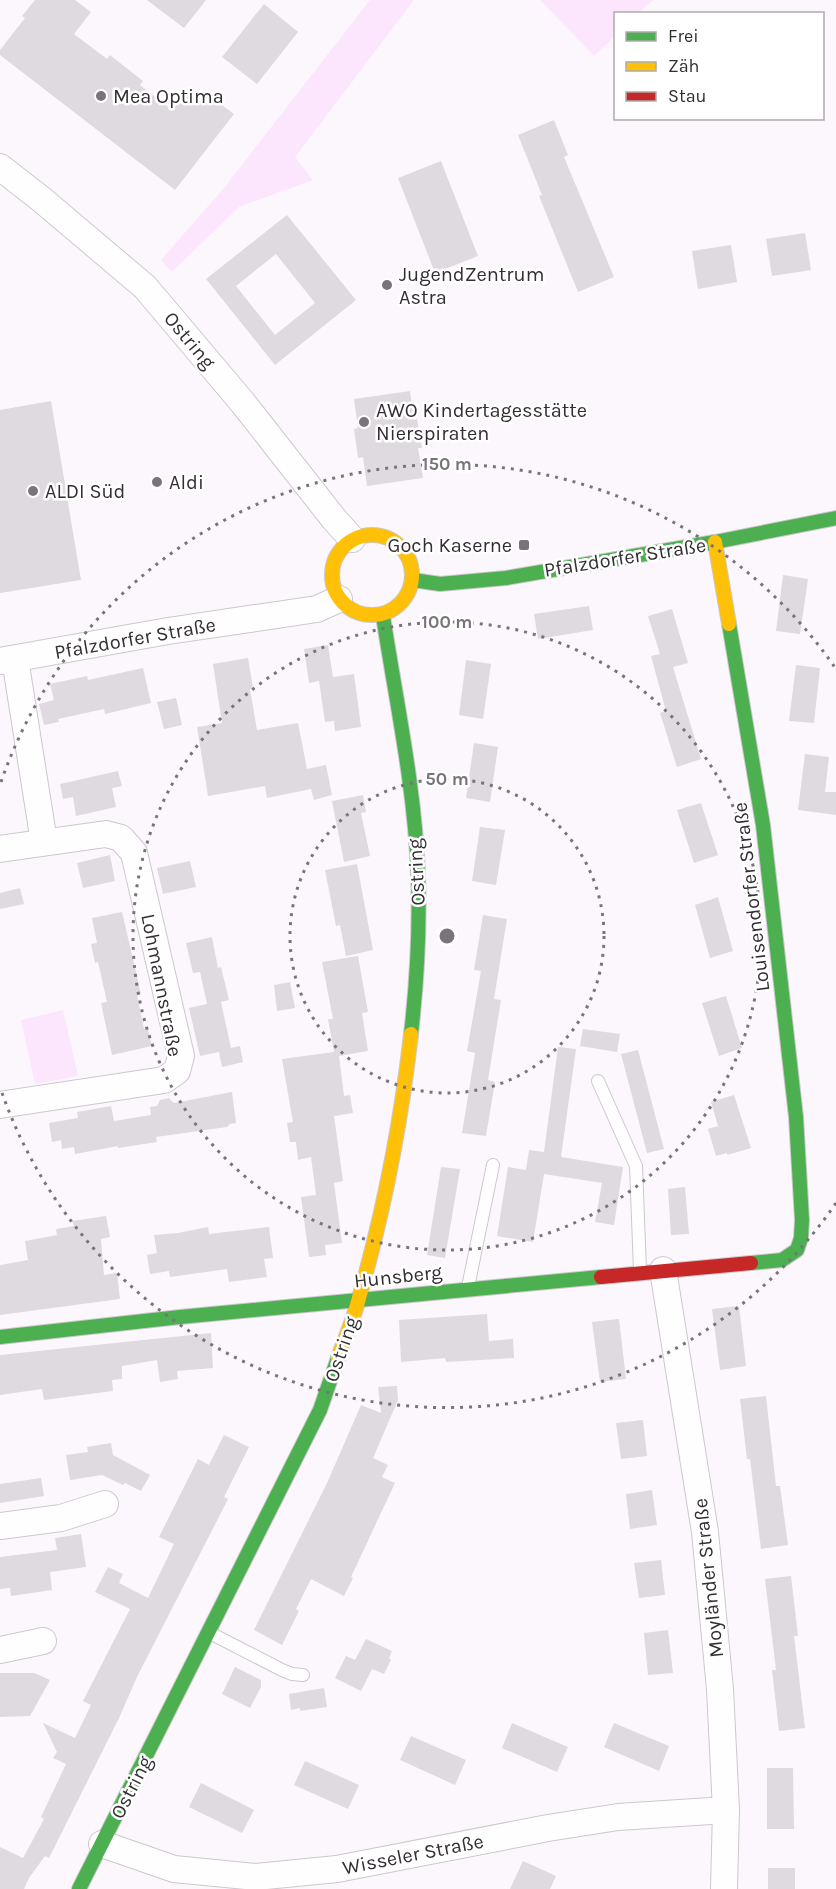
<svg xmlns="http://www.w3.org/2000/svg" width="836" height="1889" font-family="Karla,sans-serif">
<style>
.green{fill:#fbe6fd}
.building{fill:#dfdadf;fill-rule:evenodd}
.lines{fill:none;stroke-linecap:round;stroke-linejoin:round}
.lane-casing{stroke:#ccc8cc;stroke-width:14}
.street-casing{stroke:#ccc8cc;stroke-width:28}
.fast-casing{stroke:#ccc8cc;stroke-width:16}
.slow-casing{stroke:#ccc8cc;stroke-width:16}
.jam-casing{stroke:#ccc8cc;stroke-width:16}
.lane{stroke:#fffeff;stroke-width:12}
.street{stroke:#fffeff;stroke-width:26}
.fast{stroke:#4caf50;stroke-width:14}
.slow{stroke:#ffc107;stroke-width:14}
.jam{stroke:#c62828;stroke-width:14}
.ring{fill:none;stroke:#797479;stroke-width:3;stroke-dasharray:3 6}
.poi-dot{fill:#797479;stroke:#fff;stroke-width:2}
.labels{text-anchor:middle;stroke-width:5;stroke-linejoin:round;paint-order:stroke}
.poi-label{font-size:20px;fill:#332e33;stroke:#fff;text-anchor:start}
.street-label{font-size:20px;fill:#332e33;stroke:#fff}
.centre{fill:#797479;stroke:#fff;stroke-width:3}
.ring-label{font-size:18px;text-anchor:middle;font-weight:bold;fill:#797479;stroke:#fff;stroke-width:5;stroke-linejoin:round;paint-order:stroke}
</style>
<rect width="100%" height="100%" fill="#fcf7fc"/>
<!-- green -->
<path class="green" d="M370,0H414L295,157L313,180L239,207L172,272L161,260L224,188Z
M540,0H653L639,13L616,14L615,36L594,56Z
M63,1010L78,1076L35,1084L21,1020Z"/>
<!-- building -->
<path class="building" d="M35,0H75L91,12L74,34L107,59L110,55L143,81L140,85L172,110L189,88L211,104L215,100L234,114L175,190L0,55V50L25,18L22,16Z
M147,0H206L184,28Z
M264,4L298,32L257,84L222,57Z
M554,120L568,155L564,157L614,277L578,292L539,196L542,195L518,135Z
M441,161L478,256L435,273L398,178Z
M287,215L356,300L275,365L206,279ZM276,254L315,303L275,335L236,286Z
M805,233L811,270L772,276L766,239Z
M731,245L737,282L698,289L692,251Z
M410,391L414,420L417,419L422,448H418L423,478L367,486L363,457L358,458L354,429L358,428L354,399Z
M51,401L81,580L0,593V410Z
M783,575L808,579L800,634L776,631Z
M589,606L593,630L538,639L534,614Z
M672,609L688,663L673,667L701,759L677,767L660,713L666,711L651,656L660,654L648,616Z
M328,645L333,677L354,674L361,727L335,731L334,721L325,722L319,681L309,683L304,649Z
M248,658L253,688L250,689L257,730L298,723L307,769L326,765L332,795L314,800L311,789L267,798L265,786L208,796L197,727L222,723L213,664Z
M466,660L491,664L483,719L459,715Z
M796,665L820,668L814,723L789,721Z
M143,668L151,703L105,714L104,709L58,719L59,722L44,725L39,704L54,700L50,684L87,676L88,680Z
M176,698L182,725L164,729L157,702Z
M474,743L498,747L490,802L466,798Z
M805,754L829,757L825,792H836V815L798,810Z
M118,771L122,786L112,788L116,807L76,816L73,797L63,799L60,784Z
M363,795L366,812L361,813L370,856L344,862L332,801Z
M701,803L718,855L694,863L677,810Z
M480,827L505,830L496,885L472,881Z
M110,855L115,881L83,888L77,863Z
M190,861L196,887L163,894L157,868Z
M357,864L373,950L346,956L340,925L336,926L325,870Z
M20,888L24,904L0,909V893Z
M718,897L733,951L710,958L695,905Z
M122,912L141,994L137,995L144,1029H148L152,1046L112,1055L101,1003L107,1002L98,962L95,963L91,944L97,943L92,918Z
M483,915L507,919L494,999L501,1000L488,1080L495,1082L486,1136L462,1133L475,1053L467,1051L481,971L474,970Z
M212,937L218,968L221,967L229,1000L221,1002L231,1048L240,1046L243,1062L222,1067L219,1052L200,1056L189,1008L207,1004L200,972L193,973L186,943Z
M358,956L368,1012L362,1013L368,1051L339,1056L344,1096L350,1095L353,1113L334,1116L343,1181L334,1183L342,1243L325,1245L326,1255L309,1257L301,1197L316,1195L311,1157L298,1160L296,1142H290L287,1123L293,1122L282,1059L334,1052L328,1019H333L322,962Z
M290,982L295,1008L277,1011L274,985Z
M726,996L742,1048L719,1056L702,1003Z
M583,1029L620,1034L617,1052L580,1046Z
M558,1047L576,1049L561,1157L623,1167L614,1225L595,1222L602,1183L544,1174L533,1242L497,1236L508,1167L526,1170L529,1150L544,1152Z
M638,1050L664,1149L647,1153L621,1054Z
M232,1092L236,1123L230,1124L227,1127L156,1137L157,1142L118,1148V1146L75,1154L74,1147L62,1149L61,1140L52,1142L49,1123L78,1118L77,1112L111,1106L114,1121L151,1115L150,1107L157,1106L160,1100L169,1098L174,1103Z
M734,1095L751,1148L727,1155V1153L716,1156L708,1129L718,1126L711,1102Z
M441,1167L460,1169L445,1258L427,1255Z
M685,1187L689,1234L671,1235L668,1189Z
M106,1216L110,1237L101,1239L104,1275L117,1273L120,1299L0,1315V1265L28,1260L25,1241L57,1235L56,1229L74,1226L72,1221Z
M208,1227L209,1234L269,1227L273,1258L264,1259L267,1277L229,1282L227,1269L170,1277L169,1271L150,1274L147,1255L157,1253L154,1235L178,1233Z
M739,1306L746,1366L720,1370L712,1309Z
M487,1314L489,1341L513,1339L514,1358L446,1362L445,1358L401,1362L399,1320Z
M619,1319L626,1379L600,1382L592,1322Z
M211,1333L213,1368L177,1371L178,1379L160,1382L157,1360L122,1366V1379L112,1380L113,1391L44,1400L42,1389L0,1395V1355Z
M397,1386L398,1400L373,1458L388,1465L382,1477L395,1483L351,1577L353,1578L344,1596L311,1579L296,1609L299,1611L282,1645L254,1630L327,1483L361,1405L381,1413L378,1387Z
M766,1396L776,1486H780L788,1545L761,1549L750,1459H747L740,1399Z
M643,1420L647,1456L621,1459L616,1423Z
M224,1435L249,1447L224,1497L228,1499L137,1677L119,1718L49,1858L45,1856L29,1878L24,1889H0V1847L23,1858L44,1819L41,1817L66,1764L53,1758L57,1752L43,1723L75,1738L91,1705L83,1701L130,1609L95,1592L108,1567L123,1574L119,1583L148,1598L174,1544L159,1537L198,1459L209,1465Z
M111,1443L113,1455L150,1475L141,1491L125,1483L123,1485L102,1475L70,1480L66,1455L88,1452L87,1447Z
M41,1478L44,1496L0,1503V1484Z
M652,1490L657,1525L630,1529L626,1494Z
M81,1534L86,1567L50,1572L52,1590L11,1596L10,1588L0,1589V1557L57,1550L55,1538Z
M661,1560L665,1595L639,1598L634,1563Z
M791,1576L798,1636H794L805,1728L779,1731L772,1670H776L765,1579Z
M668,1630L673,1673L648,1675L644,1633Z
M366,1639L392,1651L389,1658L391,1660L384,1674L372,1669L361,1691L335,1678L346,1656L355,1660Z
M235,1667L261,1680V1687L250,1708L222,1694Z
M0,1673H34L50,1680L30,1716L0,1717Z
M324,1688L327,1707L300,1711V1708L291,1710L289,1694Z
M512,1723L568,1747L557,1772L502,1748Z
M614,1723L669,1746L659,1771L604,1747Z
M411,1736L466,1760L455,1785L400,1760Z
M305,1761L359,1785L348,1809L294,1785Z
M767,1768H793L794,1829H767Z
M201,1783L254,1810L242,1833L189,1807Z
M523,1861L556,1876L550,1889H510Z
M768,1868H795V1889H768Z"/>
<g class="lines">
<defs>
<path id="lane" d="M598,1081L636,1166L640,1271
M468,1287L493,1165
M210,1633L282,1670L292,1674L303,1675"/>
<path id="street" d="M0,167L41,199L145,287L243,403L334,519L352,539
M15,659L44,842
M0,661L168,631L317,609L339,599
M0,849L106,834L121,838L134,853L181,1056L177,1071L164,1080L0,1105
M663,1270L705,1532L720,1689L726,1810L724,1889
M0,1526L61,1518L105,1504
M0,1650L43,1641
M102,1844L174,1869L256,1877L337,1869L548,1828L618,1817L726,1810"/>
<path id="fast" d="M413,580L440,584L506,578L715,542L836,518
M383,616C396,701 415,788 418,874C420,927 417,981 411,1034
M729,624L763,825L796,1117L802,1220L801,1238L797,1250L782,1260L751,1263
M0,1337L180,1317L601,1277
M79,1889L320,1410L338,1358"/>
<path id="slow" d="M332 575a40 40 0 1 1 80 0a40 40 0 1 1-80 0Z
M715,542L729,624
M338,1358C345,1338 354,1318 359,1298C384,1211 401,1123 411,1034"/>
<path id="jam" d="M601,1277L751,1263"/>
</defs>
<!-- lane casing -->
<use href="#lane" class="lane-casing"/>
<!-- street casing -->
<use href="#street" class="street-casing"/>
<!-- fast casing -->
<use href="#fast" class="fast-casing"/>
<!-- slow casing -->
<use href="#slow" class="slow-casing"/>
<!-- jam casing -->
<use href="#jam" class="jam-casing"/>
<!-- lane -->
<use href="#lane" class="lane"/>
<!-- street -->
<use href="#street" class="street"/>
<!-- fast -->
<use href="#fast" class="fast"/>
<!-- slow -->
<use href="#slow" class="slow"/>
<!-- jam -->
<use href="#jam" class="jam"/>
</g>
<!-- distance rings -->
<g class="ring">
<circle cx="447" cy="936" r="157"/>
<circle cx="447" cy="936" r="314"/>
<path d="M836 1203A472 472 0 0 1 1 1090M1 782A472 472 0 0 1 836 669"/>
</g>
<!-- markers -->
<g class="poi-dot">
<circle cx="101" cy="96" r="6"/>
<circle cx="387" cy="285" r="6"/>
<circle cx="364" cy="422" r="6"/>
<circle cx="157" cy="482" r="6"/>
<circle cx="33" cy="491" r="6"/>
<rect x="518" y="539" width="12" height="12" rx="3"/>
</g>
<g class="labels">
<!-- poi labels -->
<g class="poi-label">
<text x="113" y="103">Mea Optima</text>
<text x="399" y="281">JugendZentrum<tspan x="399" dy="23">Astra</tspan></text>
<text x="376" y="417">AWO Kindertagesstätte<tspan x="376" dy="23">Nierspiraten</tspan></text>
<text x="169" y="489">Aldi</text>
<text x="45" y="498">ALDI Süd</text>
<text x="512" y="552" text-anchor="end">Goch Kaserne</text>
</g>
<!-- street labels -->
<g class="street-label">
<text transform="translate(190 340) rotate(50)" y="7">Ostring</text>
<text transform="translate(625 557) rotate(-9)" y="7">Pfalzdorfer Straße</text>
<text transform="translate(135 638) rotate(-10)" y="7">Pfalzdorfer Straße</text>
<text transform="translate(416 872) rotate(-93)" y="7">Ostring</text>
<text transform="translate(751 897) rotate(-97)" y="7">Louisendorfer Straße</text>
<text transform="translate(162 985) rotate(79)" y="7">Lohmannstraße</text>
<text transform="translate(398 1276) rotate(-6)" y="7">Hunsberg</text>
<text transform="translate(341 1349) rotate(-71)" y="7">Ostring</text>
<text transform="translate(708 1578) rotate(-96)" y="7">Moyländer Straße</text>
<text transform="translate(131 1787) rotate(-63)" y="7">Ostring</text>
<text transform="translate(413 1854) rotate(-11)" y="7">Wisseler Straße</text>
</g>
</g>
<circle cx="447" cy="936" r="9" class="centre"/>
<g class="ring-label">
<text x="447" y="470">150 m</text>
<text x="447" y="628">100 m</text>
<text x="447" y="785">50 m</text>
</g>
<!-- legend -->
<rect x="614" y="12" width="210" height="108" fill="#ffffff" stroke="#adabad" stroke-width="1.5"/>
<rect x="626" y="32" width="30" height="9" fill="#4caf50" stroke="#adabad" stroke-width="1.5"/>
<text x="668" y="42" font-size="18" fill="#332e33">Frei</text>
<rect x="626" y="62" width="30" height="9" fill="#ffc107" stroke="#adabad" stroke-width="1.5"/>
<text x="668" y="72" font-size="18" fill="#332e33">Zäh</text>
<rect x="626" y="92" width="30" height="9" fill="#c62828" stroke="#adabad" stroke-width="1.5"/>
<text x="668" y="102" font-size="18" fill="#332e33">Stau</text>
</svg>
